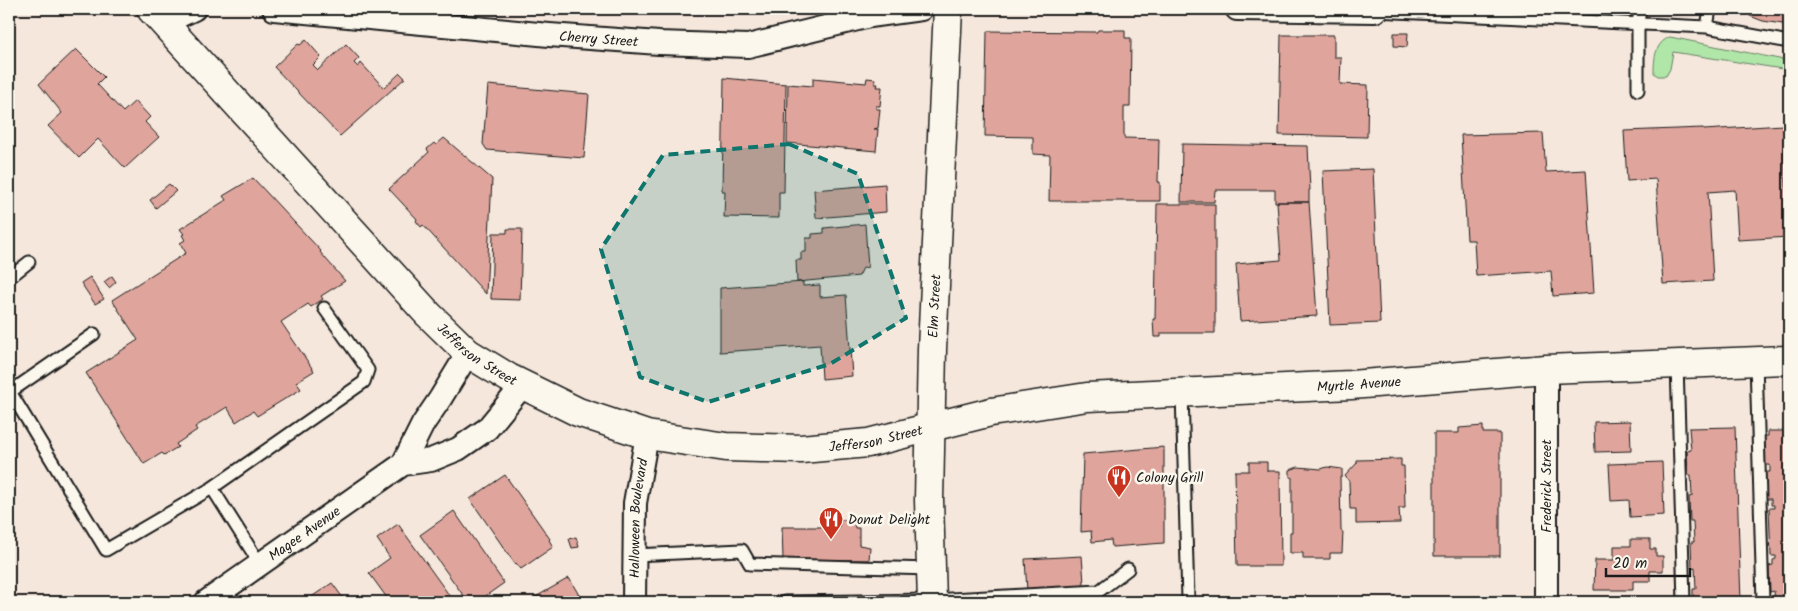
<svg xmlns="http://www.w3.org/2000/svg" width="1798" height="611" font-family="Kalam,sans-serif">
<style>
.green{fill:#b0e6a8;stroke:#668162}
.building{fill:#dfa59c;stroke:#1c1c1c}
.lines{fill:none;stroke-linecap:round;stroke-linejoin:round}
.lane-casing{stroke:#1c1c1c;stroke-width:15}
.street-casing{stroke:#1c1c1c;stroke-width:26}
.secondary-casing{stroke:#1c1c1c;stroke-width:31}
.lane{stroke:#fbf7ec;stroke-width:11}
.street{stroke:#fbf7ec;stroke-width:22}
.secondary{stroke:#fbf7ec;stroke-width:28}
.marked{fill:#0f766e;fill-opacity:0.2;stroke:#0f766e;stroke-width:4;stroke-dasharray:10 6;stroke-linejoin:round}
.labels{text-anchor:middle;stroke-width:5;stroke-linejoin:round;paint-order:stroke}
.street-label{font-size:14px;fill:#1c1c1c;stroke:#fbf7ec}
.poi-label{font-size:14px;fill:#1c1c1c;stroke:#fbf7ec;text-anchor:start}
</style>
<rect width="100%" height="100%" fill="#f5e7dc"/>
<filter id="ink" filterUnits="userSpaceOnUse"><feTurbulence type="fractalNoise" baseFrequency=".02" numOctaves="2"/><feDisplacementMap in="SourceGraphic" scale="10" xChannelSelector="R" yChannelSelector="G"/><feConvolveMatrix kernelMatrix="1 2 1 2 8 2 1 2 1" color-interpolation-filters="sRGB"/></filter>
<g filter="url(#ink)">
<!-- green -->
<path class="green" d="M1670,37L1789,61V70L1673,52L1670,69L1666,76H1658L1654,73C1654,58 1655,43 1670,37Z"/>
<!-- building -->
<path class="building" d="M1745,9H1789V25L1763,21L1750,16Z
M1098,30H1125V38H1131L1130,107H1124V138L1159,139L1158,182H1160V201H1049L1050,155L1033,154V137L985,136L987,31L1097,32Z
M1394,33H1408L1407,47L1394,46Z
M1281,35H1334V57H1341L1340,84L1368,85L1367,137L1279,135Z
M306,40L321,57L313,65L318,70L346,44L359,58L354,63L358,67L361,63L384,88L400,73L405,78L340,136L274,67L298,44L300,45Z
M76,49L104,77L97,84L123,112L135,101L150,117L145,122L159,137L125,168L98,139L79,158L48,126L62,113L39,84Z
M724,78L786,84L784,192H779V218L724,217L725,191H722Z
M813,78L866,83L867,78L875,79V84H878L877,87H882L880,106H876V109H880L878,128L874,129H878L876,151L787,143L788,84L813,86Z
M488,85L589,94L584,158L487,150L483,144Z
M1783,125L1789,237L1738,240L1735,190L1708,192L1713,281L1663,284L1656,179L1627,181L1624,131L1703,128L1704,130Z
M1543,133L1546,172L1586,170L1594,293L1553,296L1551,271L1476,276L1474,240H1467L1461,135Z
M444,138L492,179L486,294L423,225L421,227L416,221L417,219L389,189L429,152L427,149L434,143L436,145Z
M1182,144L1308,146L1310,190H1309V202H1275V190H1215L1214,202H1181Z
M1373,169L1380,323L1330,325L1323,171Z
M253,178L321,251L320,252L345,281L321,296L323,299L311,307L308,304L281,322L314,371L296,382L301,389L257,416L253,411L236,422L227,407L195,427L197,430L176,444L178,447L164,455L162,453L144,464L86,373L138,340L112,300L186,253L180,243L185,240L182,235L184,234L180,229L226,200L223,196Z
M169,184L176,191L156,208L150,200Z
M885,184L886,212L816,218L814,190Z
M1277,202H1309L1317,316L1240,321L1236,264L1281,260Z
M1157,204H1215V333H1161V337H1154L1153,319H1155Z
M865,224L868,267L863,268L859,276L797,282L796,260H801V252H806V238H812V234L824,233V228Z
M507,229H522L520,300L491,299L493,233H507Z
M112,276L116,282L109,288L104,282Z
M90,277L104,299L95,304L81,283Z
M803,282V286L820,285V297L846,295L852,376L822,379L820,345L720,352V288Z
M1630,421L1631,451L1595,452L1594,422Z
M1483,426V433H1500V556H1434V433H1459V428Z
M1735,427L1741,602H1693V589H1696L1695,567L1692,568L1691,542H1694L1693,521H1690L1689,497L1692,496L1691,475H1688L1687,451L1691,450L1689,428Z
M1768,431H1789V602H1770L1775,601L1774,591L1770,592L1769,566L1773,565V560L1776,559V556H1771L1769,508H1774V505H1771V499H1766L1765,472H1770V465H1765L1764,436H1768Z
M1164,447V543L1112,547L1111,540L1092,542L1091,531L1081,532L1083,454Z
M1401,459V466H1404L1405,508H1399L1400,523L1356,524V509H1350L1349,481L1345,476L1357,463V460Z
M1249,462H1267V471H1280L1281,566H1237L1235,471H1249Z
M1662,462L1664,515L1630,517L1629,500L1611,501L1609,464Z
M1298,467L1321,469L1327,467L1342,469V477H1340L1341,531L1343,532L1342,553H1330V559H1303V553H1290V532H1292V477H1290V470Z
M505,475L550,539L549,540L553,547L521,569L516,563L515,564L470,499Z
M454,511L504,583L477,602H468L420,535Z
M839,520H854L855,528H859V545L870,547L869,560L783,559L782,527H839Z
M398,524L454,602H390L369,573L390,558L377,539Z
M576,537L579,547L572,548L569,539Z
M1631,539H1650V549H1656V556H1663V571H1650V581H1633V590H1594L1595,560H1614V546H1631Z
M1082,556L1084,583L1080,589L1027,591L1025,559Z
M569,578L583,602H526L532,599Z
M332,583L346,602H304Z
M1594,601H1622V602H1594Z"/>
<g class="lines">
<defs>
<path id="lane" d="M1375,11L1707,27L1789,42
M1707,27L1710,9
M1638,90V24L1640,9
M9,278L29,262
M1756,361L1763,602
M1677,364L1684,602
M9,390L106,550L212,488L260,564
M10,392L94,334
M1182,393L1188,599L1186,602
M212,488L364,382L368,370L324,308
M634,555L742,550L750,564L931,569
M785,602L932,600L1099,591L1128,569"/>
<g id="street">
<path id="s1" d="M274,9L549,35L659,43L748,46L870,16L921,9"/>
<path d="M1237,9L1375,11"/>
<path d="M164,23L194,9"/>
<path d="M1546,369V602"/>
<path d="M403,464L423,424L440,399L468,353"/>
<path id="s2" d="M206,602L403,464L431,460L458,449L487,429L523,385"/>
<path id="s3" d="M634,602L635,503L647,435"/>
</g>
<g id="secondary">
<path id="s4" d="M151,9L428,314L468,353L509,378L578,412L647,435L726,447L801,449L868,443L991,412L1087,397L1351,385L1546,369L1789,360"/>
<path id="s5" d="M932,602L929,500L932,349L948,9"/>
</g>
</defs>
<!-- lane casing -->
<use href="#lane" class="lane-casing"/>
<!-- street casing -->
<use href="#street" class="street-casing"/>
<!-- secondary casing -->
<use href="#secondary" class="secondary-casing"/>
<!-- lane -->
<use href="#lane" class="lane"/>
<!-- street -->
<use href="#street" class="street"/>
<!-- secondary -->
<use href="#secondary" class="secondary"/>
</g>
</g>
<!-- marked area -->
<path class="marked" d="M789,144L858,174L906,318L830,364L708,402L640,377L601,249L663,155Z"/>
<!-- icons -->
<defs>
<symbol id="restaurant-pin" viewBox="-11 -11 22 30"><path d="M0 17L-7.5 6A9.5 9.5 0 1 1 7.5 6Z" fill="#c8321e" stroke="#fbf7ec"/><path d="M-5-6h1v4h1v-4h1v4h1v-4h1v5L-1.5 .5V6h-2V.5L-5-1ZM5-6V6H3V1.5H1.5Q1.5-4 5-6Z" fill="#fff"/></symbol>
</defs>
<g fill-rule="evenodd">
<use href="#restaurant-pin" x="1105" y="463" width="28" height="38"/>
<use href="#restaurant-pin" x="817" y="505" width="28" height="38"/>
</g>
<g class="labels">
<!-- street labels -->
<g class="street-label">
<text dy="5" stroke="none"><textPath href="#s1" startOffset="326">Cherry Street</textPath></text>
<text dy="5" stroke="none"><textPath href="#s5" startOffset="296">Elm Street</textPath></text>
<text dy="5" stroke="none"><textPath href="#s4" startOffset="476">Jefferson Street</textPath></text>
<text dy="5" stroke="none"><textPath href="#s4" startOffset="1384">Myrtle Avenue</textPath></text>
<text dy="5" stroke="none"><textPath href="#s4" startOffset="896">Jefferson Street</textPath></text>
<text transform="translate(1546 486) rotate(-90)" y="5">Frederick Street</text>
<text dy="5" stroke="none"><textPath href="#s3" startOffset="84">Halloween Boulevard</textPath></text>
<text dy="5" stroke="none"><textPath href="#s2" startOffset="120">Magee Avenue</textPath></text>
</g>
<!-- poi labels -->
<g class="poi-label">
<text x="1136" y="482">Colony Grill</text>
<text x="848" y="524">Donut Delight</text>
</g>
</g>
<!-- margin -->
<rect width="1798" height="611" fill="none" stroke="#fbf7ec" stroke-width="30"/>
<rect x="15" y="15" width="1768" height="581" fill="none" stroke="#1c1c1c" stroke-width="2" filter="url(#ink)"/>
<!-- scale -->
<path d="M1606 568v8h84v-8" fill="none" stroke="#1c1c1c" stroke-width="2.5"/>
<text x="1613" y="568" font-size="15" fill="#1c1c1c" stroke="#fbf7ec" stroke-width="4" paint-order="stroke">20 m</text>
</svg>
